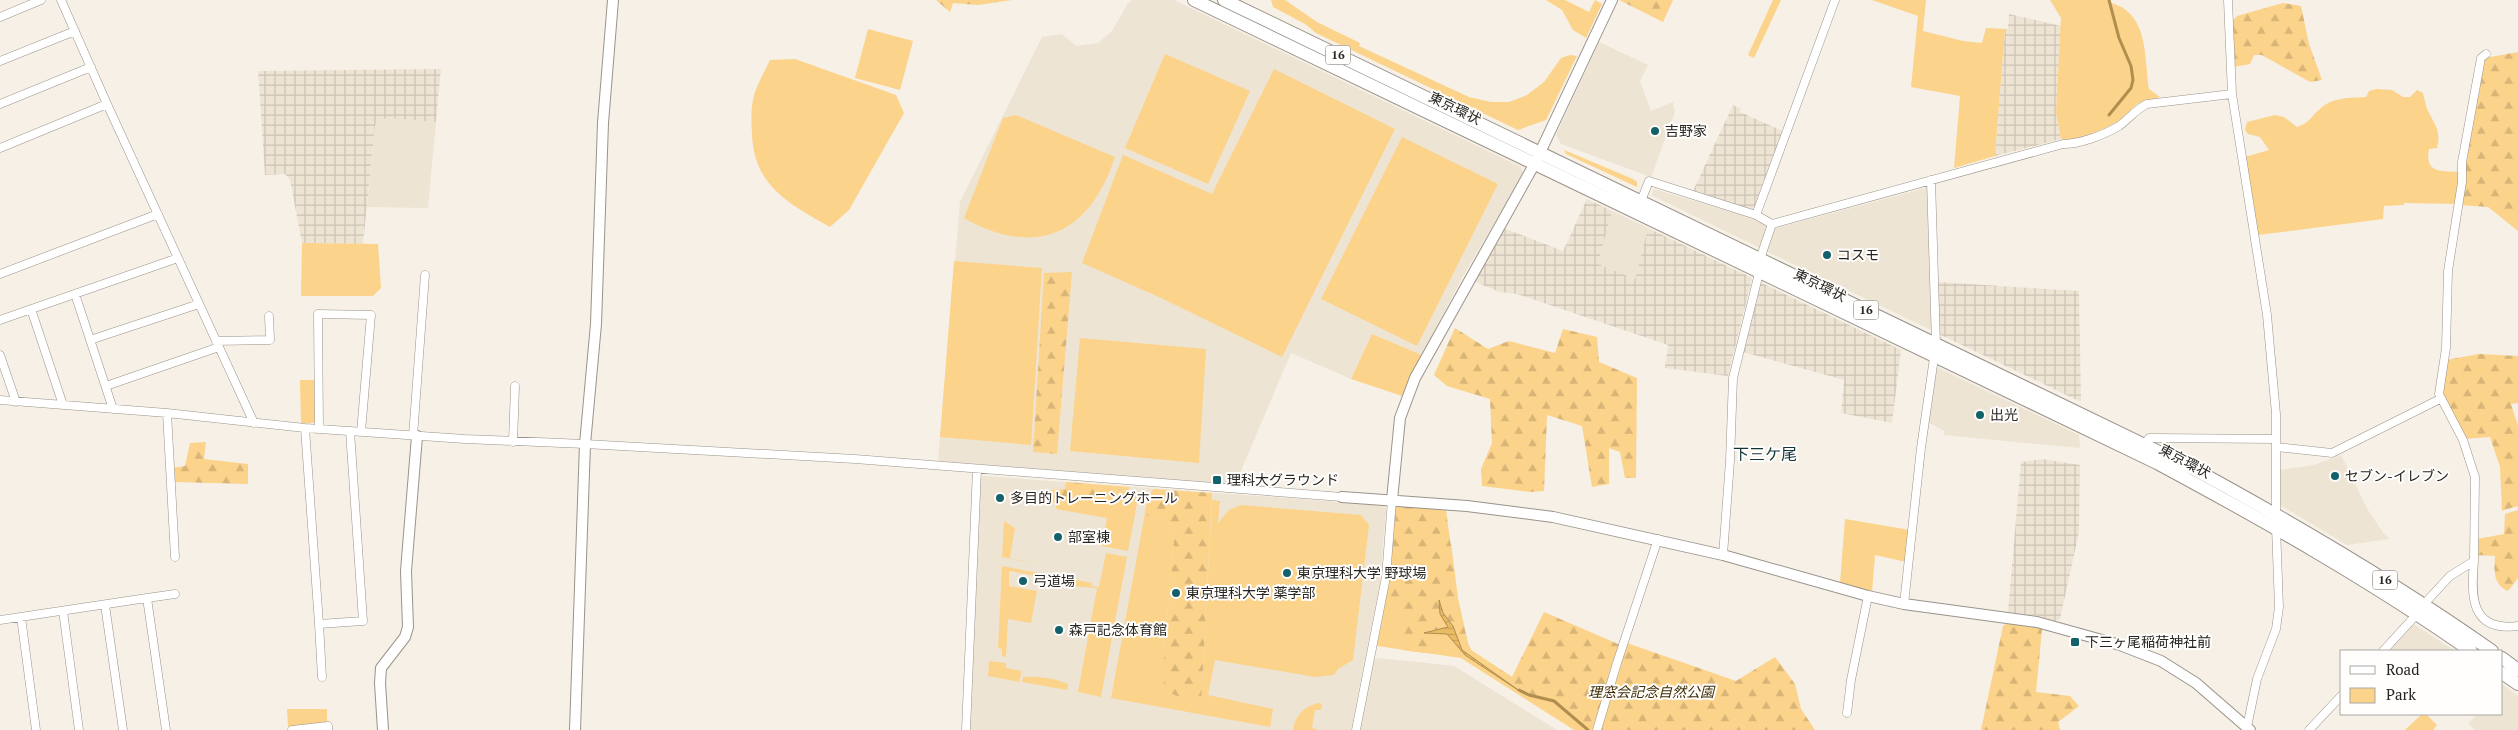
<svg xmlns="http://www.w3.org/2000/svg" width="2518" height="730" font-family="'PT Serif','Noto Sans JP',serif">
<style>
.built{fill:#eee4d4}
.industrial{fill:url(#industrial-grid)}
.green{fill:#fcd38a}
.forest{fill:url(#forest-firs)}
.water{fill:url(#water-rules);stroke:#b08e4f}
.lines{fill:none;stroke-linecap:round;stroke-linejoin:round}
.stream{stroke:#b08e4f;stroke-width:3}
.minor-casing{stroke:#99938b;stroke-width:9}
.tertiary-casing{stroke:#99938b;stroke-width:12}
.trunk-casing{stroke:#99938b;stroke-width:14}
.minor{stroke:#fff;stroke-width:8}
.tertiary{stroke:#fff;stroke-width:10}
.trunk{stroke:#fff;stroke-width:12}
.poi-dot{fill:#12616b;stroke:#fffefc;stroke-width:2}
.labels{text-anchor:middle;stroke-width:4;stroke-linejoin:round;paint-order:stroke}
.shield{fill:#fffefc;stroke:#686663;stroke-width:1}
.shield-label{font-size:12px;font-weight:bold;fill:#272521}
.street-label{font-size:14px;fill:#272521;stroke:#fffefc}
.poi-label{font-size:14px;fill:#272521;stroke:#fffefc;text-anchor:start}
.park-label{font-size:14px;font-style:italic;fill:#3f2c04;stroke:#fffefc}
.quarter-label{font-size:16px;fill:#123439;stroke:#fffefc}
</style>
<defs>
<pattern id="industrial-grid" width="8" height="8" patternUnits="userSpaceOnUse" patternTransform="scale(1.25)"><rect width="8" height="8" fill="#eee4d4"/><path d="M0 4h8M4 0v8" fill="none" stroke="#ccc3b6"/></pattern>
<pattern id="forest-firs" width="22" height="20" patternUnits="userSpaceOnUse" patternTransform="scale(1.25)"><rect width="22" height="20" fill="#fcd38a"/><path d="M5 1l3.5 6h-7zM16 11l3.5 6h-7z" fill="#d8b577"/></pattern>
<pattern id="water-rules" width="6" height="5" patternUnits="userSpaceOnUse" patternTransform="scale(1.25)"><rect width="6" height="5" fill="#ebbb63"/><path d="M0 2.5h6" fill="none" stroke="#caa156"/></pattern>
</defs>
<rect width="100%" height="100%" fill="#f6f0e6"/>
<!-- built -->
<path class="built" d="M1132,0H1174L1521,167L1523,174L1463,276L1422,355L1372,334L1351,379L1291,353L1235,485L938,461L960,202L1042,37L1062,34L1076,46L1098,43L1112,31L1128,3Z
M1599,42L1648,65L1640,81L1651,111L1673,102L1675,112L1651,177L1561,144L1556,135Z
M386,118L436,122L428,208L367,207L375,125Z
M1926,188L1928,189L1933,331L1766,251L1772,232L1776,228Z
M1654,189L1762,221L1767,226L1760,248L1651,195Z
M1612,211L1648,228L1635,279L1598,264Z
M1934,366L2079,435L2080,448L1943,435L1945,431L1927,422Z
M2341,455L2368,510L2384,534L2390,539L2347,545L2280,505V470L2314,465Z
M983,476L1383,505L1386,508L1380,582L1351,730H968L979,480Z
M2412,623L2455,651H2387Z
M1379,658L1454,666L1557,730H1360L1374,660Z
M2502,684L2518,696V730H2475L2468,723L2478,714H2502Z"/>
<!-- industrial -->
<path class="industrial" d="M2009,14L2061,26L2056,112L2061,139L1995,156L2005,29H2008Z
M441,69L436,122L386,118L375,125L363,244L302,243L290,180L285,174L265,175L258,71Z
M1733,105L1741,109L1740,112L1783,131L1755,211L1693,191Z
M1587,199L1612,211L1598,264L1635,279L1648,228L1752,278L1728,376L1665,368L1668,345L1517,294L1500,292L1473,281L1503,228L1563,251Z
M1760,282L1901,350L1892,423L1841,413L1844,380L1743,352Z
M1938,282L2079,291L2081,402L1939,334Z
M2042,459L2080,465L2079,532L2060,619L2055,621L2040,616L2008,612L2021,462Z"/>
<!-- green -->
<path class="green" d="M1271,0H1285L1317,22L1360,43L1359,46L1469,97L1491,102H1509L1527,95L1544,82L1561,58L1570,55L1577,56L1546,120L1518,130L1316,33L1305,24L1273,7Z
M1546,0H1565L1589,12L1595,0L1602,4L1586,38L1573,30L1562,10Z
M1773,0H1781L1754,58L1748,55Z
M1872,0H1926L1923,31L1963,41L1982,43L1986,28L2005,29L1995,156L1954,168L1960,96L1911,87L1918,16Z
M2050,0H2110L2112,3C2149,15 2144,56 2149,89L2160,97L2137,104L2118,122L2101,130L2071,141L2061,139L2056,112L2061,18Z
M868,29L913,41L900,90L855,78Z
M1165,54L1250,91L1208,184L1125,148Z
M795,59L896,95L904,113L849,210L830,227C789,204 753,185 752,133C751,121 751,107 754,95C758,83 765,71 770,60Z
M1274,69L1395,129L1282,357L1161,298L1082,263L1123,155L1212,194Z
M2376,89L2392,90L2403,97H2410L2417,90L2423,93C2425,100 2426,108 2429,113C2436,126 2441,133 2437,148L2429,149C2424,174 2442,171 2460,172L2456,204L2404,203V205L2384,206L2383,219L2258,235L2245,157L2269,150L2260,137L2248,134L2245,130L2247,122L2275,115L2284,117L2297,127C2311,122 2310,117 2321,108C2333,97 2351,98 2366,97L2369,91Z
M1016,115L1115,157C1090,234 1036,259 964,218L1003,118Z
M1402,137L1498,184L1417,346L1321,299Z
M1564,150L1633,179L1637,182V187L1566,154Z
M302,243L378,244L381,288L373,296H301Z
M954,261L1042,268L1031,445L940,437Z
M1372,334L1422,355L1402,396L1351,379Z
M1080,338L1206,349L1199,463L1070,451Z
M300,380H315V421L313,423H301Z
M1115,490L1139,493L1128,551L1102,546L1107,518L1056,509V504L1052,502L1089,501Z
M1212,500L1220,501L1218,523L1229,510L1241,505L1361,515L1369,525L1353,660L1338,669L1334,675L1315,677L1215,660L1208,695L1273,709L1270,727L1111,698L1145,513L1153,520L1165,518L1175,531L1164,649V691L1201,704Z
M1845,519L1910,530L1906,562L1875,555L1872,592L1840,583Z
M1004,521L1015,528L1010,558L1039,564L1002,557Z
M1451,543L1458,599L1468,643L1471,650L1515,679L1540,688L1600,730H1574L1461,658L1377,646L1391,571Z
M1106,553L1127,557L1101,697L1078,692L1097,588L1073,586L1043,578L1044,574L1092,583L1091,586L1099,587Z
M1002,566L1038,573V576L1009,571V586L1037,591L1031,623L1008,619L1006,657L1002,656V649L998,648Z
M989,661L1006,663V668L1022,671L1019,682L988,676Z
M1023,677C1038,676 1054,678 1068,684L1067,690L1022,682Z
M1318,703L1322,704L1321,710H1315L1312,727L1317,730H1293C1295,715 1304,707 1318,703Z
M287,709H327V723L288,727Z
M2422,714H2426L2437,725L2433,730H2405Z"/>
<!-- forest -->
<path class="forest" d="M936,0H1012L978,5L953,3L950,12Z
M1619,0H1673L1663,22Z
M2283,3L2301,6L2309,44L2322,80L2310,82L2262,55H2254L2250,64L2234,67L2232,22L2237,16Z
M2518,52V231L2488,207L2459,205L2473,101L2485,58Z
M1072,272L1057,454L1033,452L1044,273Z
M1455,328L1488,349L1509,341L1555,353L1563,329L1597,337L1599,362L1637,378L1636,478H1625L1620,452L1609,448V484L1592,487L1582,426L1547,415L1544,491L1530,492L1482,486L1481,469L1492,443L1490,399L1447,386L1434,375Z
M2479,354L2518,356V403L2511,404L2518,426V506L2504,510L2502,511L2500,467L2490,437L2464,439L2441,394L2446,360Z
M206,442L204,459L248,464V484L174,482L173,468L185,466L190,443Z
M1066,482L1129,487V491L1115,490L1109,503L1073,501L1052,502V490L1065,489Z
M1154,489L1212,493L1201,705L1164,691V649L1175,531L1165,518L1153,520L1145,513L1148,495Z
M1395,506L1446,510L1458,599L1468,644L1471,650L1512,677L1544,612L1625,647L1627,643L1736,681L1775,657L1795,684L1801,709L1815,730H1589L1554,700L1533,696L1521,691L1465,653L1453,626L1443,613L1440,614L1448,628L1426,631L1431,634L1445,633L1450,636L1424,653L1402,650L1406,625L1389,593Z
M2518,510V578L2508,591C2493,585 2494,570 2495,556L2476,555L2477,539L2504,534L2505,514Z
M2007,623L2042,629L2036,692L2070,696L2079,706L2058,722L2060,730H1981L2003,626Z"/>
<!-- water -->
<path class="water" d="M1439,600L1443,613L1453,626L1462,650L1521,692L1465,655L1447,634L1424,633L1448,627L1440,614Z"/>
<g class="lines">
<!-- stream -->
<path class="stream" d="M2109,0L2119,38L2131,66L2133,80L2131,88L2109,115
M1519,690L1529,695L1554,701L1588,730"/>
<defs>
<path id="minor" d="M61,0L107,104L254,423
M2228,0L2232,94L2267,315L2276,414V527L2279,607L2276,629L2257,679L2247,727
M0,17L41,0
M0,61L75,31
M0,104L91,67
M0,148L107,104
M1641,201L1649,181L1756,215L1772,224
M1756,215L1835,0
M1772,224L2063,144C2080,144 2104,135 2119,126C2129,119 2136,109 2147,104L2232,94
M0,274L158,214
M75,294L113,409
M31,309L63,405
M0,320L178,258
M90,340L199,304
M216,341L270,340L269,316
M0,355L16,402
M106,386L219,347
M0,400L167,413L305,428L465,439L585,444L855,459L1342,497
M167,413L175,557
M305,428L319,624L363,621L350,431
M319,429L318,314L371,315L361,432
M413,436L425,275
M513,442L515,386
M2145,444L2149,438H2153L2276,439
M2276,447L2332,453L2440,399
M1723,555L1730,461L1733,378L1759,273L1760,259L1772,224
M2474,561C2471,596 2470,632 2518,626
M147,598L175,594
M1904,604L1921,448L1936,344L1931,180
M2424,604L2450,576L2474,561L2475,477L2463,440L2439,394L2446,348L2448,271L2462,182V162L2481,58L2486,54
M105,605L123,730
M63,611L79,730
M21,617L36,730
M0,620L147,598L166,730
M319,624L322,677
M2383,651L2417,614
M1847,713L1851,680L1868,596
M292,730L328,726V730
M966,730L977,469
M1356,730L1386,577L1392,500
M1597,730L1617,663L1658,539
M2309,730L2342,695"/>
<path id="tertiary" d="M1342,497L1467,506L1553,517L1723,555L1868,596L1904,604L2037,622L2120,645L2161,661L2196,683L2250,730
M1392,500L1400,418L1415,378L1535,163L1612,0
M383,730L380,683L381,668L405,637L408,627L406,571L417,436
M575,730L585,444L596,324L603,123L613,0"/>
<path id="trunk" d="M1194,0L2157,463C2265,521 2371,581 2471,651
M1224,0L2192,468C2295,524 2396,583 2492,651
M2502,658L2518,670
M2502,673L2518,684"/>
</defs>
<!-- minor casing -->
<use href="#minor" class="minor-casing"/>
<!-- tertiary casing -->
<use href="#tertiary" class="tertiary-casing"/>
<!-- trunk casing -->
<use href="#trunk" class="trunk-casing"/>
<!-- minor -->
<use href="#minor" class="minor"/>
<!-- tertiary -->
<use href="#tertiary" class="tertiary"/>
<!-- trunk -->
<use href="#trunk" class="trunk"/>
</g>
<!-- markers -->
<g class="poi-dot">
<circle cx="1655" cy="131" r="5"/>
<circle cx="1827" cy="255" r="5"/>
<circle cx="1980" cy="415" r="5"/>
<circle cx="2335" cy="476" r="5"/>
<rect x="1212" y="475" width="10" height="10" rx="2.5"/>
<circle cx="1000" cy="498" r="5"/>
<circle cx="1058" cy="537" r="5"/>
<circle cx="1287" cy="573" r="5"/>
<circle cx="1023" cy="581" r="5"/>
<circle cx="1176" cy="593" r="5"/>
<circle cx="1059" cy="630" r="5"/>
<rect x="2070" y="637" width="10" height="10" rx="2.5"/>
</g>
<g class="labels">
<!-- shield labels -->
<g class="shield">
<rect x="1325.5" y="45.5" width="25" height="19" rx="4"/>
<rect x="1853.5" y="300.5" width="25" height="19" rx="4"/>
<rect x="2372.5" y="570.5" width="25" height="19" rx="4"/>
</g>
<g class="shield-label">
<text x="1338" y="59">16</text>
<text x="1866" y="314">16</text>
<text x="2385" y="584">16</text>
</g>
<!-- street labels -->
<g class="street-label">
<text transform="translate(1455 108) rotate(26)" y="5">東京環状</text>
<text transform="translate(1820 285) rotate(26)" y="5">東京環状</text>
<text transform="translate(2185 461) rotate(28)" y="5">東京環状</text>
</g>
<!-- poi labels -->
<g class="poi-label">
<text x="1665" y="136">吉野家</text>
<text x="1837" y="260">コスモ</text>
<text x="1990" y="420">出光</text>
<text x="2345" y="481">セブン-イレブン</text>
<text x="1227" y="485">理科大グラウンド</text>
<text x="1010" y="503">多目的トレーニングホール</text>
<text x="1068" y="542">部室棟</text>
<text x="1297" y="578">東京理科大学 野球場</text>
<text x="1033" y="586">弓道場</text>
<text x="1186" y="598">東京理科大学 薬学部</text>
<text x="1069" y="635">森戸記念体育館</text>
<text x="2085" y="647">下三ヶ尾稲荷神社前</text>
</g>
<!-- park labels -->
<g class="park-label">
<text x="1651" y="697">理窓会記念自然公園</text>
</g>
<!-- quarter labels -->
<g class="quarter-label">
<text x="1765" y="460">下三ケ尾</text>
</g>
</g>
<!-- legend -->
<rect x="2340" y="650" width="162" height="65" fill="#fffefc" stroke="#a9a7a4"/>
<rect x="2350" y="666" width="25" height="8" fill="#ffffff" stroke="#a9a7a4"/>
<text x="2386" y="675" font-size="15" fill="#272521">Road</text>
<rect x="2350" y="688" width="25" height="15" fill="#fcd38a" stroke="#a9a7a4"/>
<text x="2386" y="700" font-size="15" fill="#272521">Park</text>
</svg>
